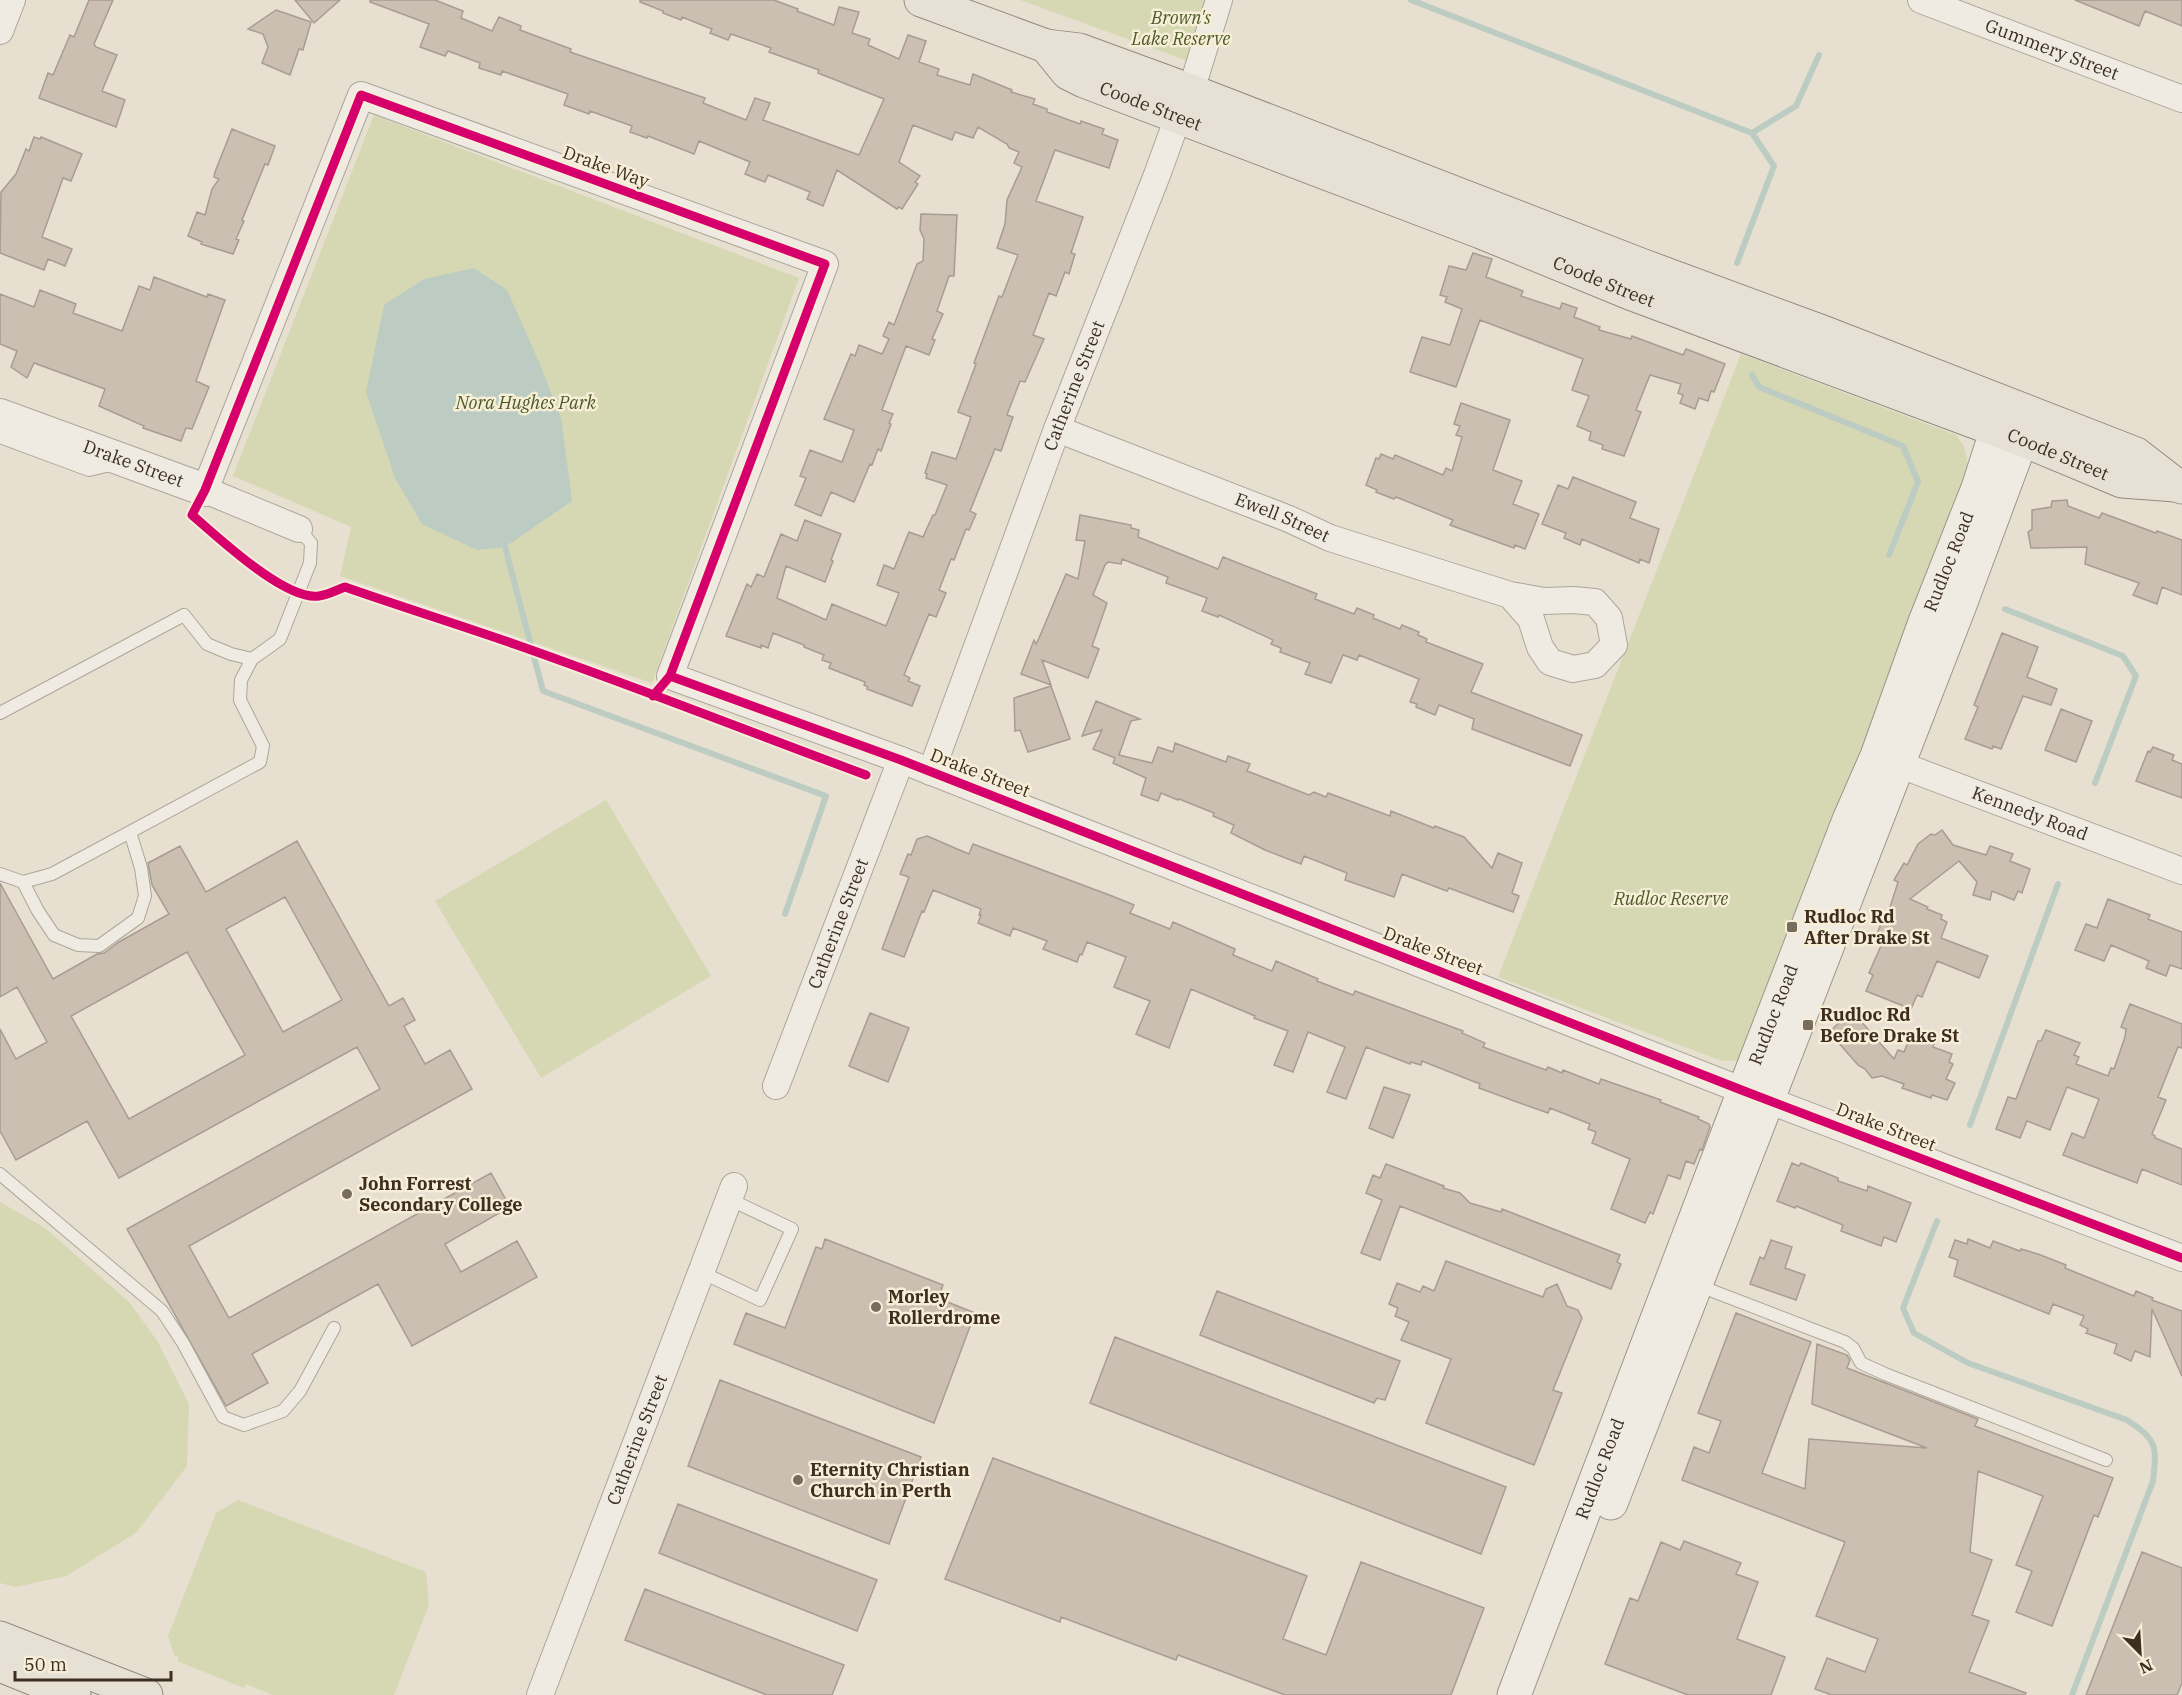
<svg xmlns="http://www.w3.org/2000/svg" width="2182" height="1695" font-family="'IBM Plex Serif',serif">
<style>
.green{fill:#d6d7b3}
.water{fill:#bcccc2}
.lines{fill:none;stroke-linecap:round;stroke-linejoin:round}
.stream{stroke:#bcccc2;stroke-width:6}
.building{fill:#cbbfb2;stroke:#a89c90;stroke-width:1.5;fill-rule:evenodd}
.service-casing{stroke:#ada599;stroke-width:14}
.minor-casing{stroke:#ada599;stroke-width:28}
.tertiary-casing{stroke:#ada599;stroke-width:34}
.secondary-casing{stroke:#9c958a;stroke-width:35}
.primary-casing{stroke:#928b80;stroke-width:35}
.service{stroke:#efebe3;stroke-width:12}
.minor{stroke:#efebe3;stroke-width:26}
.tertiary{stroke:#efebe3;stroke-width:32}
.secondary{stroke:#efebe3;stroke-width:33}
.primary{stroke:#e6e1d4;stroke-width:33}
.cycleway-casing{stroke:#f7eed8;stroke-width:13}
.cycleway{stroke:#d6006c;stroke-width:9}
.poi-dot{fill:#786c5e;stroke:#f7eed8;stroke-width:2}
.labels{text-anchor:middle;stroke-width:5;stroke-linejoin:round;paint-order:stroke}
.park-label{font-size:18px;font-style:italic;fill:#4d5a26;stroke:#f7eed8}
.street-label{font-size:18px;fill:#3d2e20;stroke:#f7eed8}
.poi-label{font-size:18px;font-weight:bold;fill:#3d2e20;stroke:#f7eed8;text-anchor:start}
</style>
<rect width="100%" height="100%" fill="#e7e0d1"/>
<!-- green -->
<path class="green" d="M1020,0H1222L1199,65Z
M374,115L799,278L652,683L340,576L351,527L233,476Z
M1741,354L1956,435L1964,446L1969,469L1746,1060L1722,1061L1498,977Z
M606,800L711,976L541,1078L435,901Z
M0,1202L45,1228L130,1303L158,1342L189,1404L187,1466L136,1533L66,1576L16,1587L0,1583Z
M238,1500L426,1572L429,1605L394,1695H273L246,1684L244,1688L177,1661L179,1657L174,1655L168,1636L216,1513Z"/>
<!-- water -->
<path class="water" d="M474,268L507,290L539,362L561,418L572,501L505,547L477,550L422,524L395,478L366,392L384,305L424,279Z"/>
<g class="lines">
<!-- stream -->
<path class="stream" d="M1411,0L1752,133L1774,166L1737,263
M1752,133L1796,106L1819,55
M1752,375L1759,387L1903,446L1918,482L1889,555
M505,547L543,691L826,796L785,914
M2005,609L2123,656L2136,676L2095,783
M1970,1125L2058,884
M1937,1221L1903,1308L1914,1333L1968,1363L2127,1420C2157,1440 2157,1445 2153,1481L2072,1695"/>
</g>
<!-- building -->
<path class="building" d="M89,0H113L94,44L96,47L117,55L102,91L125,100L116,127L39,98L48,73L53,75L70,35L74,37Z
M295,0H340L314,23Z
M370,0H435L463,11L461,18L492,31L499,17L521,26L520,30L571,49L570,52L705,98L703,103L746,120L755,98L770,103L763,120L859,155L884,99L818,73L819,70L769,52L771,48L731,34L728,40L710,33L712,29L682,17L681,20L663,13V11L640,2V0H774L798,9L797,11L834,25L839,7L859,12L852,33L870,39L868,45L899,59L908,35L926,41L919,62L939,69L937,75L970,85L973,74L1012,90L1011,92L1035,99L1033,104L1047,109V112L1080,124L1081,121L1104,129L1102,134L1118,140L1109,168L1055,150L1036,201L1083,217L1071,253L1075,254L1069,274L1065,272L1056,296L1049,293L1033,335L1044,339L1025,382L1020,381L1007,415L1013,417L1001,451L995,449L970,511L976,514L969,530L966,529L954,560L951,559L939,590L946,593L936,617L929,614L904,675L910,678L908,681L920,686L912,706L867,689L868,687L864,685L865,682L829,668L831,663L822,660L824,655L804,647V645L773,633L768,648L761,645V648L726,636L747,584L751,587L757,574L764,577L781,534L797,541L805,520L841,534L831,560L833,561L825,582L786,566L777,598L826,620L832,604L886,626L899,593L877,585L884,565L894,569L909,532L923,537L933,515H935L947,485L926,478L927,474L925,473L932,452L956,459L971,417L958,412L976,364L974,363L999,296L1002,297L1018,255L997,248L1005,224L1007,200L1022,167L1014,163L1019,152L1009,148L1007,144L978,127L973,138L955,132L952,140L913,125L899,162L920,176L915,182L918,184L902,209L899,207L897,209L837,170L823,206L807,199L810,192L768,175L765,182L745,174L750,162L699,141L694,154L648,136L647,138L630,132L632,126L590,111L589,114L564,105L568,94L502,71L501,75L479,68L480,63L448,51L445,56L420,47L429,24L370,2Z
M2075,0H2182V26L2145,11L2139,26Z
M276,10L311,22L303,50L299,49L290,75L262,63L268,47L263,34L248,29Z
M232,129L275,146L268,165L265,164L242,220L244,221L236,239L239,240L233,254L201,244L202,242L188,236L197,212L205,215L212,189L219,179L214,177L215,172Z
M34,137L40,139L41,137L82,154L71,181L63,178L42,237L72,249L65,266L48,259L44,270L0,253L1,192L16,174L26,149L29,151Z
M921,214L957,215L954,276H949L937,311L943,314L932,339L935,340L929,355L906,346L882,410L893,414L889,423L891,424L881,451L878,449L872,465L870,464L854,502L831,492L821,516L795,505L806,478L800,476L810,450L842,462L854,430L824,419L851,354L855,356L859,345L882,354L889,339L883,336L889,322L894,325L917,264L923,261L924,239L920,230Z
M1473,253L1492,259L1486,277L1523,291L1521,296L1560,309L1562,303L1577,308L1574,317L1600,327L1599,330L1631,339L1632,336L1683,355L1686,349L1725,364L1714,392L1711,391L1708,401L1699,398L1695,409L1680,403L1683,395L1678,393L1681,384L1650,375L1636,410L1641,412L1624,456L1602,449L1603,445L1589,440L1591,432L1577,426L1589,396L1572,390L1583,359L1480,320L1456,387L1410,372L1422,337L1450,345L1462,309L1445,302L1447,297L1440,295L1449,266L1466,270Z
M154,277L207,297L208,294L225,300L196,381L209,387L192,429L186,428L181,441L143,428L144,426L99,406L105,389L34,363L27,378L11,367L17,351L0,344V294L34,307L40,290L76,304L73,313L122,331L139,286L150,290Z
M1461,403L1510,420L1493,470L1522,481L1513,504L1539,514L1525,549L1515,545L1514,548L1450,525L1453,520L1396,497L1394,499L1376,492L1377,490L1366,485L1376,458L1379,459L1381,454L1393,459L1395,455L1443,475L1446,468L1452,471L1462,437L1456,435L1460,426L1454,424Z
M1573,477L1636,502L1630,518L1659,529L1649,563L1640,559L1639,563L1582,539L1580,545L1564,538L1566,533L1542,524L1558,485L1568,489Z
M2067,500L2068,506L2099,518L2102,513L2156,533L2157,531L2182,540V595L2162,587L2157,604L2133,595L2139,583L2085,564L2087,547L2031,548L2028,532L2032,529V510L2051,507L2052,501Z
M1080,515L1131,525V528L1139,530L1138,537L1218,569L1223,557L1317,594L1315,599L1354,614L1357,608L1374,615L1373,618L1400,629L1402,625L1419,632L1418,635L1427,639L1426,642L1483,664L1471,692L1582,735L1570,766L1472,729L1474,719L1439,705L1435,715L1416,707L1417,704L1410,702L1419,679L1359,655L1357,660L1343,655L1331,683L1305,674L1310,663L1280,652L1281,648L1271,644L1273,640L1219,615L1218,617L1202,611L1207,598L1166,583L1168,577L1122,559L1121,564L1108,562L1105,565L1093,595L1107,603L1092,646L1099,649L1088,678L1042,660L1051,685L1021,674L1034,640L1036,644L1039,638L1066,574L1078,579L1085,541L1076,540Z
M2002,633L2038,647L2027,677L2057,689L2051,705L2023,696L2001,749L1993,746L1992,749L1965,739L1978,707L1974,705Z
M1051,686L1070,739L1028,752L1020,730L1015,731L1014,698Z
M1096,701L1140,719L1131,721L1119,755L1152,763L1158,747L1173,752L1175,743L1226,762L1228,756L1250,764L1247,771L1309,795L1314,792L1326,797L1328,793L1390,816L1391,811L1434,828L1435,826L1464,837L1492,868L1498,853L1522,863L1512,893L1519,896L1513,912L1449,888L1447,891L1402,874L1394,897L1345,880L1347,873L1304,856L1301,864L1265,850L1231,833L1234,825L1213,816L1214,813L1179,799L1178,800L1161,793L1158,801L1141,795L1146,778L1113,763L1115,758L1093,749L1102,730L1082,736Z
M2061,709L2092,721L2076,762L2045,750Z
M2153,747L2174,755L2172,760L2182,764V798L2136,781L2148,751L2150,752Z
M1942,830L1953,845L1986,855L1990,846L2013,854L2010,861L2030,869L2022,893L2018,891L2014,900L1992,891L1990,900L1973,895L1977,882L1959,861L1910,899L1928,907L1927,909L1942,915L1941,919L1947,922L1941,938L1988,956L1979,978L1937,961L1922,997L1917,995L1911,1009L1866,991L1873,975L1869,973L1884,939L1877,934L1884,916L1887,917L1898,882L1894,880L1904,863L1907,865L1918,844L1931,834L1935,835Z
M927,836L969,854L973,844L1112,896L1134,905L1130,913L1170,929L1173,922L1235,949L1233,955L1272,971L1276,961L1318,979L1317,981L1353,995L1355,991L1463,1031L1462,1033L1485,1043L1483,1047L1546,1070L1548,1067L1562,1073L1563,1070L1599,1084L1601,1079L1661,1100L1660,1102L1699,1117L1698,1119L1709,1124L1710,1127L1702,1150L1700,1149L1694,1164L1686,1161L1680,1179L1668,1175L1653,1214L1650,1212L1645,1223L1611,1209L1630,1159L1592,1143L1596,1132L1588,1129L1590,1124L1550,1108L1548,1113L1517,1102L1479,1088L1480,1084L1422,1061L1421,1065L1411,1062L1410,1064L1366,1047L1346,1099L1327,1092L1345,1047L1308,1032L1293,1072L1274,1065L1288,1031L1254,1018L1255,1016L1191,989L1169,1048L1136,1034L1150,1001L1114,987L1126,957L1087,942L1082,955L1080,954L1077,962L1043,949L1047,941L1013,928L1010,936L978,923L981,915H979L981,909L933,890L924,912L922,911L904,957L882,949L909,877L900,874L908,854L911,855L917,839Z
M297,841L389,1006L403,998L415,1020L404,1026L425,1064L450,1050L472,1089L189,1246L229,1318L491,1173L510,1207L445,1244L461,1272L517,1241L537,1277L412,1346L378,1284L252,1354L268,1383L226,1406L127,1229L380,1089L357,1047L119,1178L87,1121L16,1160L0,1131V1029L16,1059L47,1042L17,987L0,997V883L53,979L97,954L104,953L119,942L169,914L152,885L148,863L180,846L206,892ZM285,897L342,1000L283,1032L226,929ZM187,952L245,1055L129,1119L71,1016Z
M2108,899L2150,915L2148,919L2182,932V969L2170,965L2166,976L2146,968L2149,961L2111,945L2104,961L2075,950L2086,924L2097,928Z
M2130,1004L2182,1024V1048L2178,1047L2158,1097L2166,1100L2152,1134L2155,1136V1138L2182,1149V1185L2142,1169L2137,1183L2063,1155L2072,1133L2084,1138L2099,1099L2067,1087L2050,1130L2027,1121L2020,1138L1996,1129L2008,1097L2016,1099L2038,1041H2041L2046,1030L2080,1043L2074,1055L2079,1057L2076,1064L2108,1076L2111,1068L2114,1069L2125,1037L2126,1029L2121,1027Z
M1852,1011L1894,1059L1898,1050L1904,1052L1912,1033L1935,1041L1933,1047L1952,1054L1949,1062L1953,1064L1946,1079L1955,1083L1947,1100L1932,1095L1931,1098L1902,1088L1904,1084L1882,1076L1872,1078L1865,1069L1858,1065L1829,1032Z
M870,1013L909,1028L888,1082L849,1066Z
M1384,1087L1410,1095L1393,1138L1369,1128Z
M1792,1163L1799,1166L1801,1163L1838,1178V1181L1867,1191L1868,1186L1911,1203L1896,1242L1884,1237L1881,1246L1841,1231L1843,1225L1796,1206L1795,1208L1777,1201Z
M1386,1164L1444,1186L1443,1188L1460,1193L1470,1203L1501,1212L1502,1209L1620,1255L1617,1262L1621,1264L1611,1289L1400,1206L1380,1260L1361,1253L1382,1200L1366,1193L1373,1175L1380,1178Z
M825,1239L943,1285L940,1293L946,1296L945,1301L975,1313L934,1423L734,1344L746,1313L785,1328L816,1247L822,1249Z
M1968,1239L1990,1248L1993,1241L2020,1251L2021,1249L2038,1254L2066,1265L2065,1268L2134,1296L2136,1291L2153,1298L2152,1300L2182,1311V1376L2152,1309L2150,1357L2135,1351L2131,1361L2114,1353L2117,1344L2086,1333L2088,1329L2080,1325L2084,1316L2053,1304L2049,1314L1954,1276L1958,1260L1949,1257L1955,1240L1967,1244Z
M1771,1240L1792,1247L1785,1268L1805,1275L1796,1300L1750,1284L1760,1257L1764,1259Z
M1446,1261L1543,1297L1546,1289L1557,1284L1567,1306L1578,1310L1582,1318L1553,1390L1562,1393L1534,1465L1426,1423L1451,1359L1401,1340L1409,1322L1395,1316L1398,1308L1389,1304L1397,1283L1420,1292L1423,1286L1434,1291Z
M1217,1291L1400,1361L1385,1400L1377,1398L1374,1403L1200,1335Z
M1736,1313L1811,1342L1762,1473L1805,1489L1809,1439L1927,1448L1812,1404L1817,1344L1847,1355L1850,1360L1847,1368L1978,1419L1975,1426L2113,1478L2098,1517L2094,1515L2052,1626L2016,1612L2032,1571L2016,1565L2043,1496L1978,1471L1970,1552L1992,1560L1972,1615L1989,1621L1969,1672L2026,1693L2025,1695H1832L1815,1689L1827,1658L1865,1672L1878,1639L1816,1616L1845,1542L1682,1480L1694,1447L1709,1453L1721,1421L1698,1413Z
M1115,1337L1506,1487L1481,1554L1090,1403Z
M720,1380L921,1457L889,1544L688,1466Z
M993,1458L1307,1576L1283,1639L1326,1655L1361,1562L1484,1608L1451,1695H1285L1178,1655L1176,1660L1061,1617L1060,1622L945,1579Z
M678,1504L877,1580L857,1631L659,1553Z
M1684,1541L1741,1563L1736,1574L1758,1582L1737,1639L1785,1657L1771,1695H1688L1605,1664L1630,1598L1638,1601L1661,1542L1680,1550Z
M2142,1552L2182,1568V1683L2177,1695H2086Z
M645,1589L844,1665L832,1695H767L625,1640Z"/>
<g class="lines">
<defs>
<path id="service" d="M0,437L89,470L115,464
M0,713L184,615L207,644L231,654L252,659
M0,874L23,882L52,874L260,762L263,746L240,700L241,680L252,659L280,639L310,563L311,543L299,529
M23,882L38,911L54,935L78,945L99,946L138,918L145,896L141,868L130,832
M0,1174L162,1311L183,1343L223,1417L244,1425L283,1411L300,1391L334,1328
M701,1272L760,1300L792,1229L729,1199
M1697,1285L1845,1342L1853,1348L1861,1363L1885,1374L2106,1460"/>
<g id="minor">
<path id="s1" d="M1921,0L2182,99"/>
<path d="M0,31L12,0"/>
<path id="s2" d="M1057,429L1289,519L1330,538L1510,595L1544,601L1573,600L1595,602L1609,618L1614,645L1595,665L1573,669L1550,662L1540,647L1531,619L1510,595"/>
<path d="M299,529L205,490L361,95L825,264L670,676L901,760L1744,1091L2182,1258"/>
<path id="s3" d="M1882,758L2182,871"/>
<path id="s4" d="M931,772L1057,429L1157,175L1178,117L1191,91L1219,0"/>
<path id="s5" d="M776,1086L901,760"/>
<path id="s6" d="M540,1695L734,1186"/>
</g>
<g id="tertiary">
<path id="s7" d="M0,415L205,490"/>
</g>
<g id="secondary">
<path d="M1611,1503L1958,610L2031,414"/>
<path id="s8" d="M1514,1695L1744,1091L1849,820L1877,756L1925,622L1978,488L2005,404"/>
</g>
<g id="primary">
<path d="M921,0L1046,46L1079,50L1191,91L1641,265L1825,333L2136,454L2176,485L2182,487"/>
<path id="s9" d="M1046,46L1068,73L1084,81L1481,232L1630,293L2021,439L2122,481L2176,485"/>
<path d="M0,1638L146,1695"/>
<path d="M0,1665L74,1695"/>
</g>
</defs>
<!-- service casing -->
<use href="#service" class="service-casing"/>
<!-- minor casing -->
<use href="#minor" class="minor-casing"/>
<!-- tertiary casing -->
<use href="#tertiary" class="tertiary-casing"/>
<!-- secondary casing -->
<use href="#secondary" class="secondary-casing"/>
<!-- primary casing -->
<use href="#primary" class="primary-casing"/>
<!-- service -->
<use href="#service" class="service"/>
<!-- minor -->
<use href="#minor" class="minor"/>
<!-- tertiary -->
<use href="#tertiary" class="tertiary"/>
<!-- secondary -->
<use href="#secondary" class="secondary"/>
<!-- primary -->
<use href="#primary" class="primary"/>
<defs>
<path id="cycleway" d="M670,676L901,760L1744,1091L2182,1258
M653,696L670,676L825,264L361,95L205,490L192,515C218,537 285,601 319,596C327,595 337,590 345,587C402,607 460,625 517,645C634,686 750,732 866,775"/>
</defs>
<!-- cycleway casing -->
<use href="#cycleway" class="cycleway-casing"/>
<!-- cycleway -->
<use href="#cycleway" class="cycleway"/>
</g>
<!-- markers -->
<g class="poi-dot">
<rect x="1786" y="921" width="12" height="12" rx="3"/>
<rect x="1802" y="1019" width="12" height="12" rx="3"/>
<circle cx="347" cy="1194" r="6"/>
<circle cx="876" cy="1307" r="6"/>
<circle cx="798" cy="1480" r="6"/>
</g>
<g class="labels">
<!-- park labels -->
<g class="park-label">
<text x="1181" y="24">Brown's<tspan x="1181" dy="21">Lake Reserve</tspan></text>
<text x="526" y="409">Nora Hughes Park</text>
<text x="1671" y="905">Rudloc Reserve</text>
</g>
<!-- street labels -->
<g class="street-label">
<text dy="6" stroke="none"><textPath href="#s1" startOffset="140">Gummery Street</textPath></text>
<text dy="6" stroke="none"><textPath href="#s9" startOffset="124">Coode Street</textPath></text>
<text transform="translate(606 167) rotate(20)" y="6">Drake Way</text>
<text dy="6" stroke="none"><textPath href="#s9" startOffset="610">Coode Street</textPath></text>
<text dy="6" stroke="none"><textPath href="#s4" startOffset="412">Catherine Street</textPath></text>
<text dy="6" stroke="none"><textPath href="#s9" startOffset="1096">Coode Street</textPath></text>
<text dy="6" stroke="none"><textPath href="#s7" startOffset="142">Drake Street</textPath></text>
<text dy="6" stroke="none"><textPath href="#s2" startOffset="242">Ewell Street</textPath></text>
<text dy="6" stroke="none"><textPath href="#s8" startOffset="1214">Rudloc Road</textPath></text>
<text transform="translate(980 773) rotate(21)" y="6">Drake Street</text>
<text dy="6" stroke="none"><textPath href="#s3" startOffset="158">Kennedy Road</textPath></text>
<text dy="6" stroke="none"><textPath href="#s5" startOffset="174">Catherine Street</textPath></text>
<text transform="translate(1433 951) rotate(21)" y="6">Drake Street</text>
<text dy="6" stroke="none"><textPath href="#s8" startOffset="728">Rudloc Road</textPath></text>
<text transform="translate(1886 1127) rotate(21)" y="6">Drake Street</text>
<text dy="6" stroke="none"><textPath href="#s6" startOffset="273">Catherine Street</textPath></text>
<text dy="6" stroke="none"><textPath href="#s8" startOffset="242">Rudloc Road</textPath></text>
</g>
<!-- poi labels -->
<g class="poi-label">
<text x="1804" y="923">Rudloc Rd<tspan x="1804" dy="21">After Drake St</tspan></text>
<text x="1820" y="1021">Rudloc Rd<tspan x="1820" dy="21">Before Drake St</tspan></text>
<text x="359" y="1190">John Forrest<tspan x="359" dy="21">Secondary College</tspan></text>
<text x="888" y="1303">Morley<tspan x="888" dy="21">Rollerdrome</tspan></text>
<text x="810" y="1476">Eternity Christian<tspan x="810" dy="21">Church in Perth</tspan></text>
</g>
</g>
<!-- north arrow -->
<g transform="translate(2140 1653) rotate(156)" stroke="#f7eed8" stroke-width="4.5" paint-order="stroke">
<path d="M0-4.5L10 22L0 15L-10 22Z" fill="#3d2e20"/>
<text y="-9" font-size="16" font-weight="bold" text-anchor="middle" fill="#3d2e20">N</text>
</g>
<!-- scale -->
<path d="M15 1671v9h156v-9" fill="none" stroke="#3d2e20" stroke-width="3"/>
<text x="24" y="1671" font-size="18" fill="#3d2e20" stroke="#f7eed8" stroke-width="4.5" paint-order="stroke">50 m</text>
</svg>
